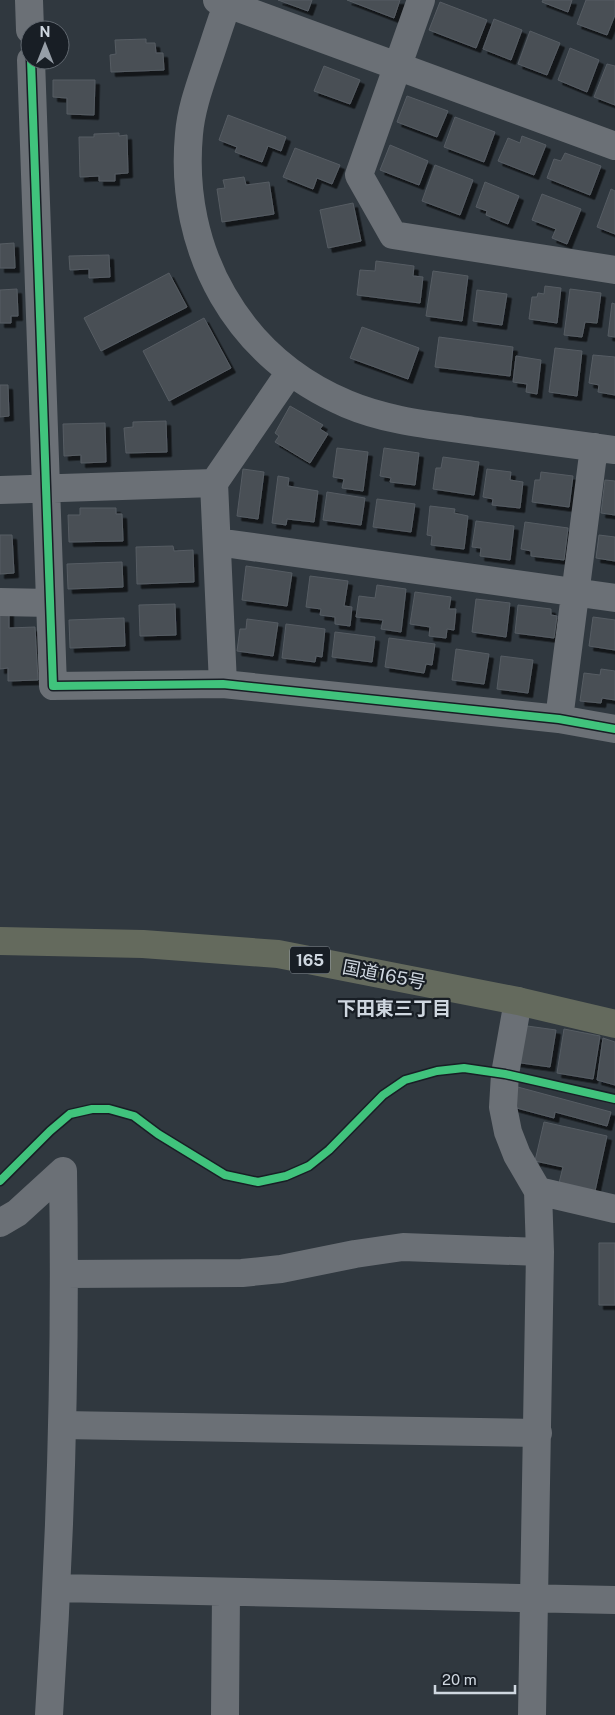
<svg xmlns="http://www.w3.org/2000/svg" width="615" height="1715" font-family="'Public Sans','Noto Sans JP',sans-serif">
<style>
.building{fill:#494f55;stroke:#565c63;filter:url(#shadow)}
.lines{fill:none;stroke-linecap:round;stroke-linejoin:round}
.minor{stroke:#6b7076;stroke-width:28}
.highway{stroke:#646a5d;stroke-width:28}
.cycleway-casing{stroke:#181e25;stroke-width:11}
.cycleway{stroke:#40c37c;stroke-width:8}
.labels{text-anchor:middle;stroke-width:4.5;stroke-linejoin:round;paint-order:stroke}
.shield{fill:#181e25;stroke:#98a0a8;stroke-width:1}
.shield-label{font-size:16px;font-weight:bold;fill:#cfd7e0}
.street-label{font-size:18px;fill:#cfd7e0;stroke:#181e25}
.neighbourhood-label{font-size:19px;font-weight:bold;fill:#cfd7e0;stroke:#181e25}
</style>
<defs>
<filter id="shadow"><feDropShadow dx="4.5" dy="4.5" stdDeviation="0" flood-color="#0009"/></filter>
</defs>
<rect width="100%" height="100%" fill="#30383f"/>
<!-- building -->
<path class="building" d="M278,0H312L308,11Z
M347,0H400L394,18Z
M543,0H572L568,12L542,2Z
M586,0H615V15L607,35L577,24Z
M440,2L487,20L476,48L429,30Z
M494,19L522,30L511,60L483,49Z
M530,31L560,43L547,75L518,64Z
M146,39V43H155L156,53H163L164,70L111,72L110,55L116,54L115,40Z
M570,48L599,60L587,92L558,80Z
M607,64L615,66V105L594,97Z
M324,66L360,80L350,104L314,91Z
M53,80H95L94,115L67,114V98L53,97Z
M407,96L448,111L437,137L397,122Z
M228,115L286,137L281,151L268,146L262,162L235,152L237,147L219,140Z
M455,117L495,132L484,162L444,147Z
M119,133V136L127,135L128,173L115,174V181H99V176L80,177L79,137H94V134Z
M522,136L546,145L534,175L498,161L508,138L520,143Z
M390,145L428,161L419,185L380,170Z
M295,148L340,165L332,184L317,178L313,189L283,177Z
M565,153L601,166L590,195L547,178L554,159L561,161Z
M435,165L473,180L460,215L422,201Z
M244,177L246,185L269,182L274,214L222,222L217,189L225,188L223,180Z
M485,182L519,196L508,224L486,215L487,211L476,207Z
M611,189L615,191V234L597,227Z
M542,194L581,209L567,244L552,238L556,229L532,220Z
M353,203L361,241L328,248L320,210Z
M14,243L15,268H0V244Z
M109,255L110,277L89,278V269L70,270L69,256Z
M376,261L414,266L413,276L423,277L420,303L357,295L360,270L375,271Z
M433,271L468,276L462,321L426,316Z
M169,273L187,307L101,351L84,318Z
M545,286L561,288L557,323L529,319L532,297H537L538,293L544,294Z
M17,289L18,316H11V323H0V290Z
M570,289L601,293L597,323L585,322L582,337L564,335Z
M477,290L507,294L502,325L473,321Z
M612,303L615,304V337L608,336Z
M204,318L231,368L169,401L143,351Z
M362,327L419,348L408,379L350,358Z
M439,337L513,347L510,376L435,367Z
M555,348L582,351L577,396L549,392Z
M593,355L615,357V395L598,392L599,385L589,383Z
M516,356L541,360L537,394L526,392L527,384L513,382Z
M0,385H8L9,416L0,417Z
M290,406L323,425L320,429L328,434L310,463L275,442L279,436L275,433Z
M166,421L167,452L126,453L124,428L133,427V422Z
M105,423L106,462L81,463V455L64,456L63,424Z
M337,448L368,452L363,491L342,488L344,479L333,477Z
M384,448L419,453L415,485L390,482L391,478L380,476Z
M443,457L479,462L474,495L433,489L436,468H441Z
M243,469L264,472L258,519L237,516Z
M487,469L511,472L510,480L523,482L520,508L492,505L493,499L483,497Z
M541,472L573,476L569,507L532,502L535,480H540Z
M278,476L289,478L288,486L318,491L314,522L287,519L286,525L272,523Z
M605,480L615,481V515L601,513Z
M327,492L365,498L361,525L323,520Z
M377,499L415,504L411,532L373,527Z
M430,506L455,509L454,513L468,516L464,549L431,545L432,536L427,535Z
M80,508H116V514H122L123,541L69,542L68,515H80Z
M476,521L514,526L510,560L480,556L481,548L472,547Z
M525,522L568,528L564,560L531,556V551L521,549Z
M0,535H12L14,573L0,574Z
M599,535L615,537V561L596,558Z
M173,546L174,551L193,550L194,582L137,584L136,547Z
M122,562L123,587L68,589L67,564Z
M246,566L292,573L287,606L242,600Z
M310,576L348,581L344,606L352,607L350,626L335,624V617L320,615L321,609L306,607Z
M377,585L406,589L401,632L381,629L383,620L356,617L359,596L375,598Z
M415,592L451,597L449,609H456L454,630L447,629L446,638L429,636L430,627L410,624Z
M476,599L510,603L506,637L472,632Z
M175,604L176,635L140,636L139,605Z
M518,605L551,609V615L557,616L554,638L515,633Z
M9,611V628L35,627L38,680L8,681V668L0,669V612Z
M593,617L615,620V650L589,646Z
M124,618L125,646L70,648L69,620Z
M247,619L278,623L273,656L237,651L240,629H246Z
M286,624L325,629L322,657L316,656L315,662L282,658Z
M335,632L375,637L372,662L332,657Z
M389,638L435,644L432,665L426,664L424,673L385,667Z
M456,649L489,654L484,684L452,680Z
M501,656L533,660L528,693L497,689Z
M601,669L615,671V700L602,698L601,703L580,701L584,673L600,675Z
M520,1025L556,1030L550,1067L514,1062Z
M564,1029L600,1036L593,1079L557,1073Z
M603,1038L615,1042V1085L597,1080Z
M514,1086L611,1112L607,1126L555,1112L554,1118L509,1106Z
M544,1122L607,1136L595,1191L559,1183L563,1167L535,1161Z
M599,1243H615V1305H599Z"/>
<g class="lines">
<!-- minor -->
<path class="minor" d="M29,0L30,30
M217,0L615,146
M229,0C221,20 215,41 208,61C200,85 191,109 189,134C178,251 238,358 347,404C387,421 431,425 473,431C520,437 568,444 615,450
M421,0L359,175L393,235L615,270
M31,60L53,686L223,684L559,719L615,729
M214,483L223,684
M0,490L214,483L290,372
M217,542L615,598
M0,602L50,603
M559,719L594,447
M518,1001L505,1074L503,1107L508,1132L517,1155L538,1191L540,1252L532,1715
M538,1191L615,1209
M0,1223L17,1213L63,1171C66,1353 61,1534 49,1715
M65,1274L242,1273L281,1269L355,1254L403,1247L540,1252
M62,1425L538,1433
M58,1588L615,1600
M225,1715L226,1592"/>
<!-- highway -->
<path class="highway" d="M0,941L143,944L278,954L518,1001L615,1024"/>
<defs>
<path id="cycleway" d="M31,60L53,686L223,684L559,719L615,729
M0,1181L50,1131L70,1114L92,1109H109L134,1116L158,1134L225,1175L258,1182L286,1176L309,1166L329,1150L383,1095L405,1080L437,1071L464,1068L505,1074L615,1099"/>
</defs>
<!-- cycleway casing -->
<use href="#cycleway" class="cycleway-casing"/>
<!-- cycleway -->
<use href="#cycleway" class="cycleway"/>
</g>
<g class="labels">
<!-- shield labels -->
<rect class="shield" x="290" y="946.5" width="40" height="27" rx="4"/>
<g class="shield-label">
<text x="310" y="966">165</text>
</g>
<!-- street labels -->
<g class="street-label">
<text transform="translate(384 975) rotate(11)" y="6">国道165号</text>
</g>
<!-- neighbourhood labels -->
<g class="neighbourhood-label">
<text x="394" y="1015">下田東三丁目</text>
</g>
</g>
<!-- north arrow -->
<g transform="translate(45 45)"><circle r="24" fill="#181e25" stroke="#616870"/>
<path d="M0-4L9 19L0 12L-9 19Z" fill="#979fa8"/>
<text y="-8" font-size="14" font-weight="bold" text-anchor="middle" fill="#cfd7e0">N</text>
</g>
<!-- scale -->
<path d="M435 1685v8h80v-8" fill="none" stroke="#cfd7e0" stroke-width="2.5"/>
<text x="442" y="1685" font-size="15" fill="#cfd7e0" stroke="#181e25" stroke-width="4" paint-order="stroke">20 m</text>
</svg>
